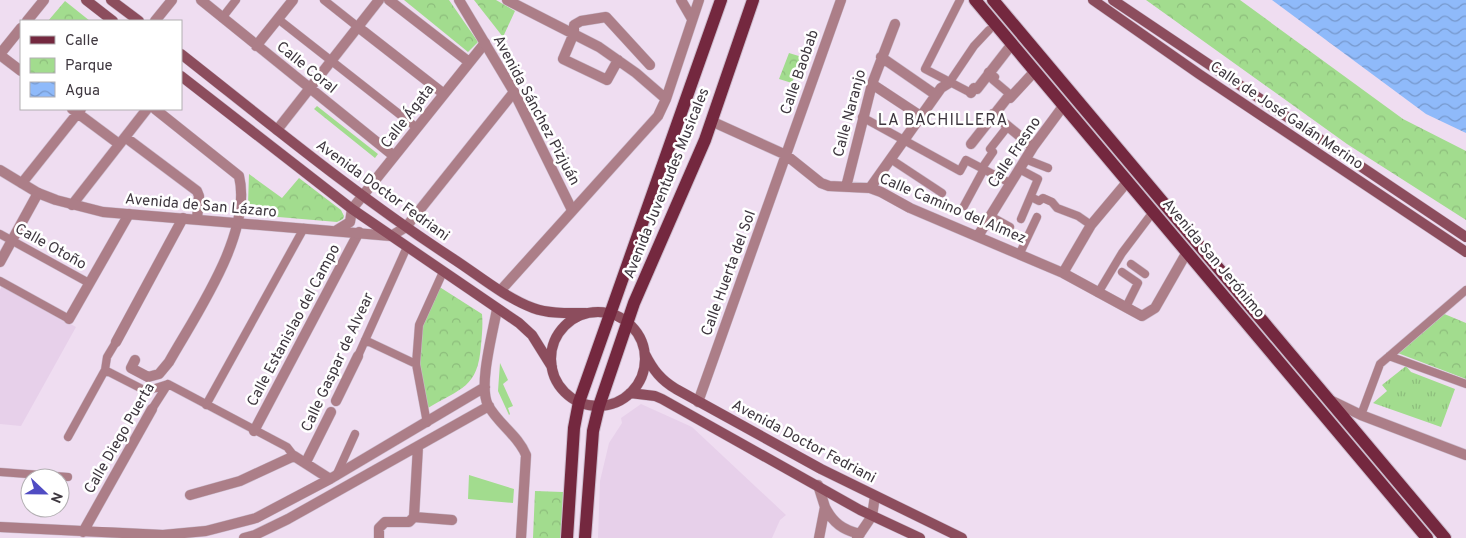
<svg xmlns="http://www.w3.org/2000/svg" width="1466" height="538" font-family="Overpass,sans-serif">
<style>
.built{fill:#e7d0ea}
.grass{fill:url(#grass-tufts)}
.park{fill:url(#park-crowns)}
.garden{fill:#a2dc8e}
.water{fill:url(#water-waves)}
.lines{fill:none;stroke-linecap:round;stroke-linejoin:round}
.pedestrian-casing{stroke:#ccbccd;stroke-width:9}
.minor-casing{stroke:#ccbccd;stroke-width:11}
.tertiary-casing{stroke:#ccbccd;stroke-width:11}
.secondary-casing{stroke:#ccbccd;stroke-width:11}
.primary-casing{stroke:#ccbccd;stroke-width:14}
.pedestrian{stroke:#ac7e88;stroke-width:8}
.minor{stroke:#ac7e88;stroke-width:10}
.tertiary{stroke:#ac7e88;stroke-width:10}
.secondary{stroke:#8c4d5d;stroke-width:10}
.primary{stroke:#74283f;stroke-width:12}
.labels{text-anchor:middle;stroke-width:5;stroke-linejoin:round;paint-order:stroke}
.street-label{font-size:15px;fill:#3e373f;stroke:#fff}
.neighbourhood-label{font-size:16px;letter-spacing:1px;fill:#3e373f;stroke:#fff}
</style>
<defs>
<pattern id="grass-tufts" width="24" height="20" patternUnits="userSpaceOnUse" patternTransform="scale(1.25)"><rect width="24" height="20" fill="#a2dc8e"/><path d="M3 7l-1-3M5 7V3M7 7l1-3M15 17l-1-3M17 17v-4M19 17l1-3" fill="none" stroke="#8dbd7c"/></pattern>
<pattern id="park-crowns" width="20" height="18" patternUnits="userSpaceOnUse" patternTransform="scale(1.25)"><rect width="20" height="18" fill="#a2dc8e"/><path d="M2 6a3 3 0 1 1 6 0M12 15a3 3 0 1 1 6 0" fill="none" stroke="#8dbd7c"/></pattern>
<pattern id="water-waves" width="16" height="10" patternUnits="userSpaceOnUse" patternTransform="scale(1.25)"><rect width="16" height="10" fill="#8fbafa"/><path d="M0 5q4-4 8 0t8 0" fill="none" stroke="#7698cc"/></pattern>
</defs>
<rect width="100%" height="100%" fill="#efddf1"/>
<!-- built -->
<path class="built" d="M2,286L76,327L21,426L0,424V290Z
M641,404L692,427L786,515L780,520L772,538H598L600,481L609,443L622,423L621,418Z"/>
<!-- grass -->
<path class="grass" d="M317,106L378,154L375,158L314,109Z
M1406,366L1411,372L1455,389L1441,427L1373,403L1387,391L1382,385Z"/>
<!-- park -->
<path class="park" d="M404,0H449L478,42L468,52Z
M474,0H496L515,11L503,37Z
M1146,0H1240L1403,119L1466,151V220L1347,144Z
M65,1L90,21H48Z
M789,53L802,57L792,83L779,79Z
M249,174L282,198L299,178L341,210L344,216L343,219L337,222L255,215L256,205L248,204Z
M438,286L482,314C483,324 482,335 481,345C478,388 461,388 428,408L419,364L420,325Z
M1442,313L1466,323V379L1395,352Z
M535,491L563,492L562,538H533Z"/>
<!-- garden -->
<path class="garden" d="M500,363L508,380L503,384L513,406L508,408L510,414L509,415L498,391Z
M469,475L514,489L513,503L468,499Z"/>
<!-- water -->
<path class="water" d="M1272,0H1466V133L1426,114Z"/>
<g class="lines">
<defs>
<path id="pedestrian" d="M324,0L358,27
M960,0L925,69L971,93
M222,18L236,0
M278,19L417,128
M988,72L995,77L993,80L1012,96
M949,83L974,46L989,30
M862,117L960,171L966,160L1010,183
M1025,159L1048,168
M892,160L942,193
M982,168L993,152L990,149L1008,126
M1019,169L1038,179L1021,219
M1031,197L1039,201L1043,198L1052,202L1057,208L1078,216L1091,225
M964,206L984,169
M990,216L1010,227
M0,234L89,283
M1020,253L1037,217
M1131,264L1145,274
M1122,272L1138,283L1126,307
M0,281L69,319
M1098,293L1122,253L1153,212
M365,340L416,364
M116,342L107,357L105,370L146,391L168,384L287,447L294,456
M358,356L407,247
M1389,356L1466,384
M206,405L304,228
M152,409L168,384
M1361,415L1380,364L1466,290
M427,423L416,364L419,325L443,272
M68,437L105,370
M0,472L68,477
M336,476L355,434"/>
<path id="minor" d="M201,0L394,156
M389,0L469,62
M507,0L599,47L636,73L666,99
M681,0L692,19
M27,21L44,0
M155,21L172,0
M358,27L444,94
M256,46L293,0
M0,54L21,28
M0,55L21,71
M881,57L936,95
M618,60L607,80L563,59L574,33V25L581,21L606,17L650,65
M872,84L922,117
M971,93L974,88L977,89L1012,44
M72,109L119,144
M993,114L1033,147
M711,121L786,155L821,183L829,186L870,188L881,192L910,208L1063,273L1142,316L1155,308L1187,252
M277,130L379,0
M125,137L197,191L199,196L197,219
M971,144L1008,97L1010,98L1035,71
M22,183L81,109
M846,187L872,84L895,24
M870,188L941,88L949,83
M72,205L147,109
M352,209L485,43
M406,227L514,92
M978,236L1033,147L1064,105
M0,262L38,193
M1063,273L1091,225L1128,181
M501,290L658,116L666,99L699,0
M497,309C493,332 478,386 488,405C498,424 518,435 526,455L521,538
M69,319L129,214
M116,342L183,218
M135,360L131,368L148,377L159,374L169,362C196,314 253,233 239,176L155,109
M1330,400L1361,415L1466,455
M336,401L358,356
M698,402L841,0
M254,431L359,232
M418,446L414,517L452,520
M306,462L331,412
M818,485L825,507L819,538
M190,495L240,481L294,456L330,479
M825,507C833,523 843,530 860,534
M0,527L163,535L206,531L256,518L330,479L485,387
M83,532L152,409
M244,538L255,535L288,519L489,406
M379,538V528L385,522H409L414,517
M857,538L872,516L875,496"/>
<path id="tertiary" d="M459,0L514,92L572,210
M0,170L38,193L56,200L103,212L391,236L406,227
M337,230L350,222L352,209"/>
<path id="secondary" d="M86,0L113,21
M111,0L139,21
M1093,0L1199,74L1466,252
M1113,0L1466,237
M181,54C270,124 357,196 452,258C477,274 504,297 533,308C549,314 569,313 586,313
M181,76L352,209L519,323L532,335L552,367
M551 359a47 47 0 1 1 94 0a47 47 0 1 1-94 0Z
M645,354C653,370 661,380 676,389L821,469L962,538
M630,393L655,396L662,399L860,510L920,538"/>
<path id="primary" d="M975,0L1427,538
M993,0L1445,538
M567,538L574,428L579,402L721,0
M585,538L593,431L599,406L634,303L705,140L753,0"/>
</defs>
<!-- pedestrian casing -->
<use href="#pedestrian" class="pedestrian-casing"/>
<!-- minor casing -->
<use href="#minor" class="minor-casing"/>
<!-- tertiary casing -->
<use href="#tertiary" class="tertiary-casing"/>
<!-- secondary casing -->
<use href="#secondary" class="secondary-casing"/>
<!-- primary casing -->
<use href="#primary" class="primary-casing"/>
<!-- pedestrian -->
<use href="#pedestrian" class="pedestrian"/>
<!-- minor -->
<use href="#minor" class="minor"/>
<!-- tertiary -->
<use href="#tertiary" class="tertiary"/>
<!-- secondary -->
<use href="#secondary" class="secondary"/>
<!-- primary -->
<use href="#primary" class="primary"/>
</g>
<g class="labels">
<!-- street labels -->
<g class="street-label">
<text transform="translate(307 67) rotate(39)" y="5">Calle Coral</text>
<text transform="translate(799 72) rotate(-71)" y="5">Calle Baobab</text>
<text transform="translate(537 110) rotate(62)" y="5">Avenida Sánchez Pizjuán</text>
<text transform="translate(849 113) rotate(-75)" y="5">Calle Naranjo</text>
<text transform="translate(1287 115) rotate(34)" y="5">Calle de José Galán Merino</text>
<text transform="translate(407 116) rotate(-52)" y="5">Calle Ágata</text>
<text transform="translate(1014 152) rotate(-56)" y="5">Calle Fresno</text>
<text transform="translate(666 183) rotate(-68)" y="5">Avenida Juventudes Musicales</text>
<text transform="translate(383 190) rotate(36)" y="5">Avenida Doctor Fedriani</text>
<text transform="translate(201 205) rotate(5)" y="5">Avenida de San Lázaro</text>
<text transform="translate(953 208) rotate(23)" y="5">Calle Camino del Almez</text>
<text transform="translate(51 246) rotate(29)" y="5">Calle Otoño</text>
<text transform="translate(1214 258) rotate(50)" y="5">Avenida San Jerónimo</text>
<text transform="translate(728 273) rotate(-70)" y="5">Calle Huerta del Sol</text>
<text transform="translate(293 325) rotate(-62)" y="5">Calle Estanislao del Campo</text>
<text transform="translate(337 362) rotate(-65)" y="5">Calle Gaspar de Alvear</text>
<text transform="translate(119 438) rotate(-60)" y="5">Calle Diego Puerta</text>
<text transform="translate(804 441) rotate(28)" y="5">Avenida Doctor Fedriani</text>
</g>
<!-- neighbourhood labels -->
<g class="neighbourhood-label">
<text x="943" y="125">LA BACHILLERA</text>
</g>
</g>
<!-- legend -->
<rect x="20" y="20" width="162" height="90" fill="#ffffff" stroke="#b2afb2"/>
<rect x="30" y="36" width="25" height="8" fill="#74283f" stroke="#b2afb2"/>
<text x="65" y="45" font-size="15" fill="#3e373f">Calle</text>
<rect x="30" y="58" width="25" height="15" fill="url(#park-crowns)" stroke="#b2afb2"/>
<text x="65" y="70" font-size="15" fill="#3e373f">Parque</text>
<rect x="30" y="82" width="25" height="15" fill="url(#water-waves)" stroke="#b2afb2"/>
<text x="65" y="95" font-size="15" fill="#3e373f">Agua</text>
<!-- north arrow -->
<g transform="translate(45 493) rotate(112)"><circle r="24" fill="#ffffff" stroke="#b2afb2"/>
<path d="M0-4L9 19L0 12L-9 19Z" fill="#504cc3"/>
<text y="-8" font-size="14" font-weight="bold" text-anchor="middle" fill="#3e373f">N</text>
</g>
</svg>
